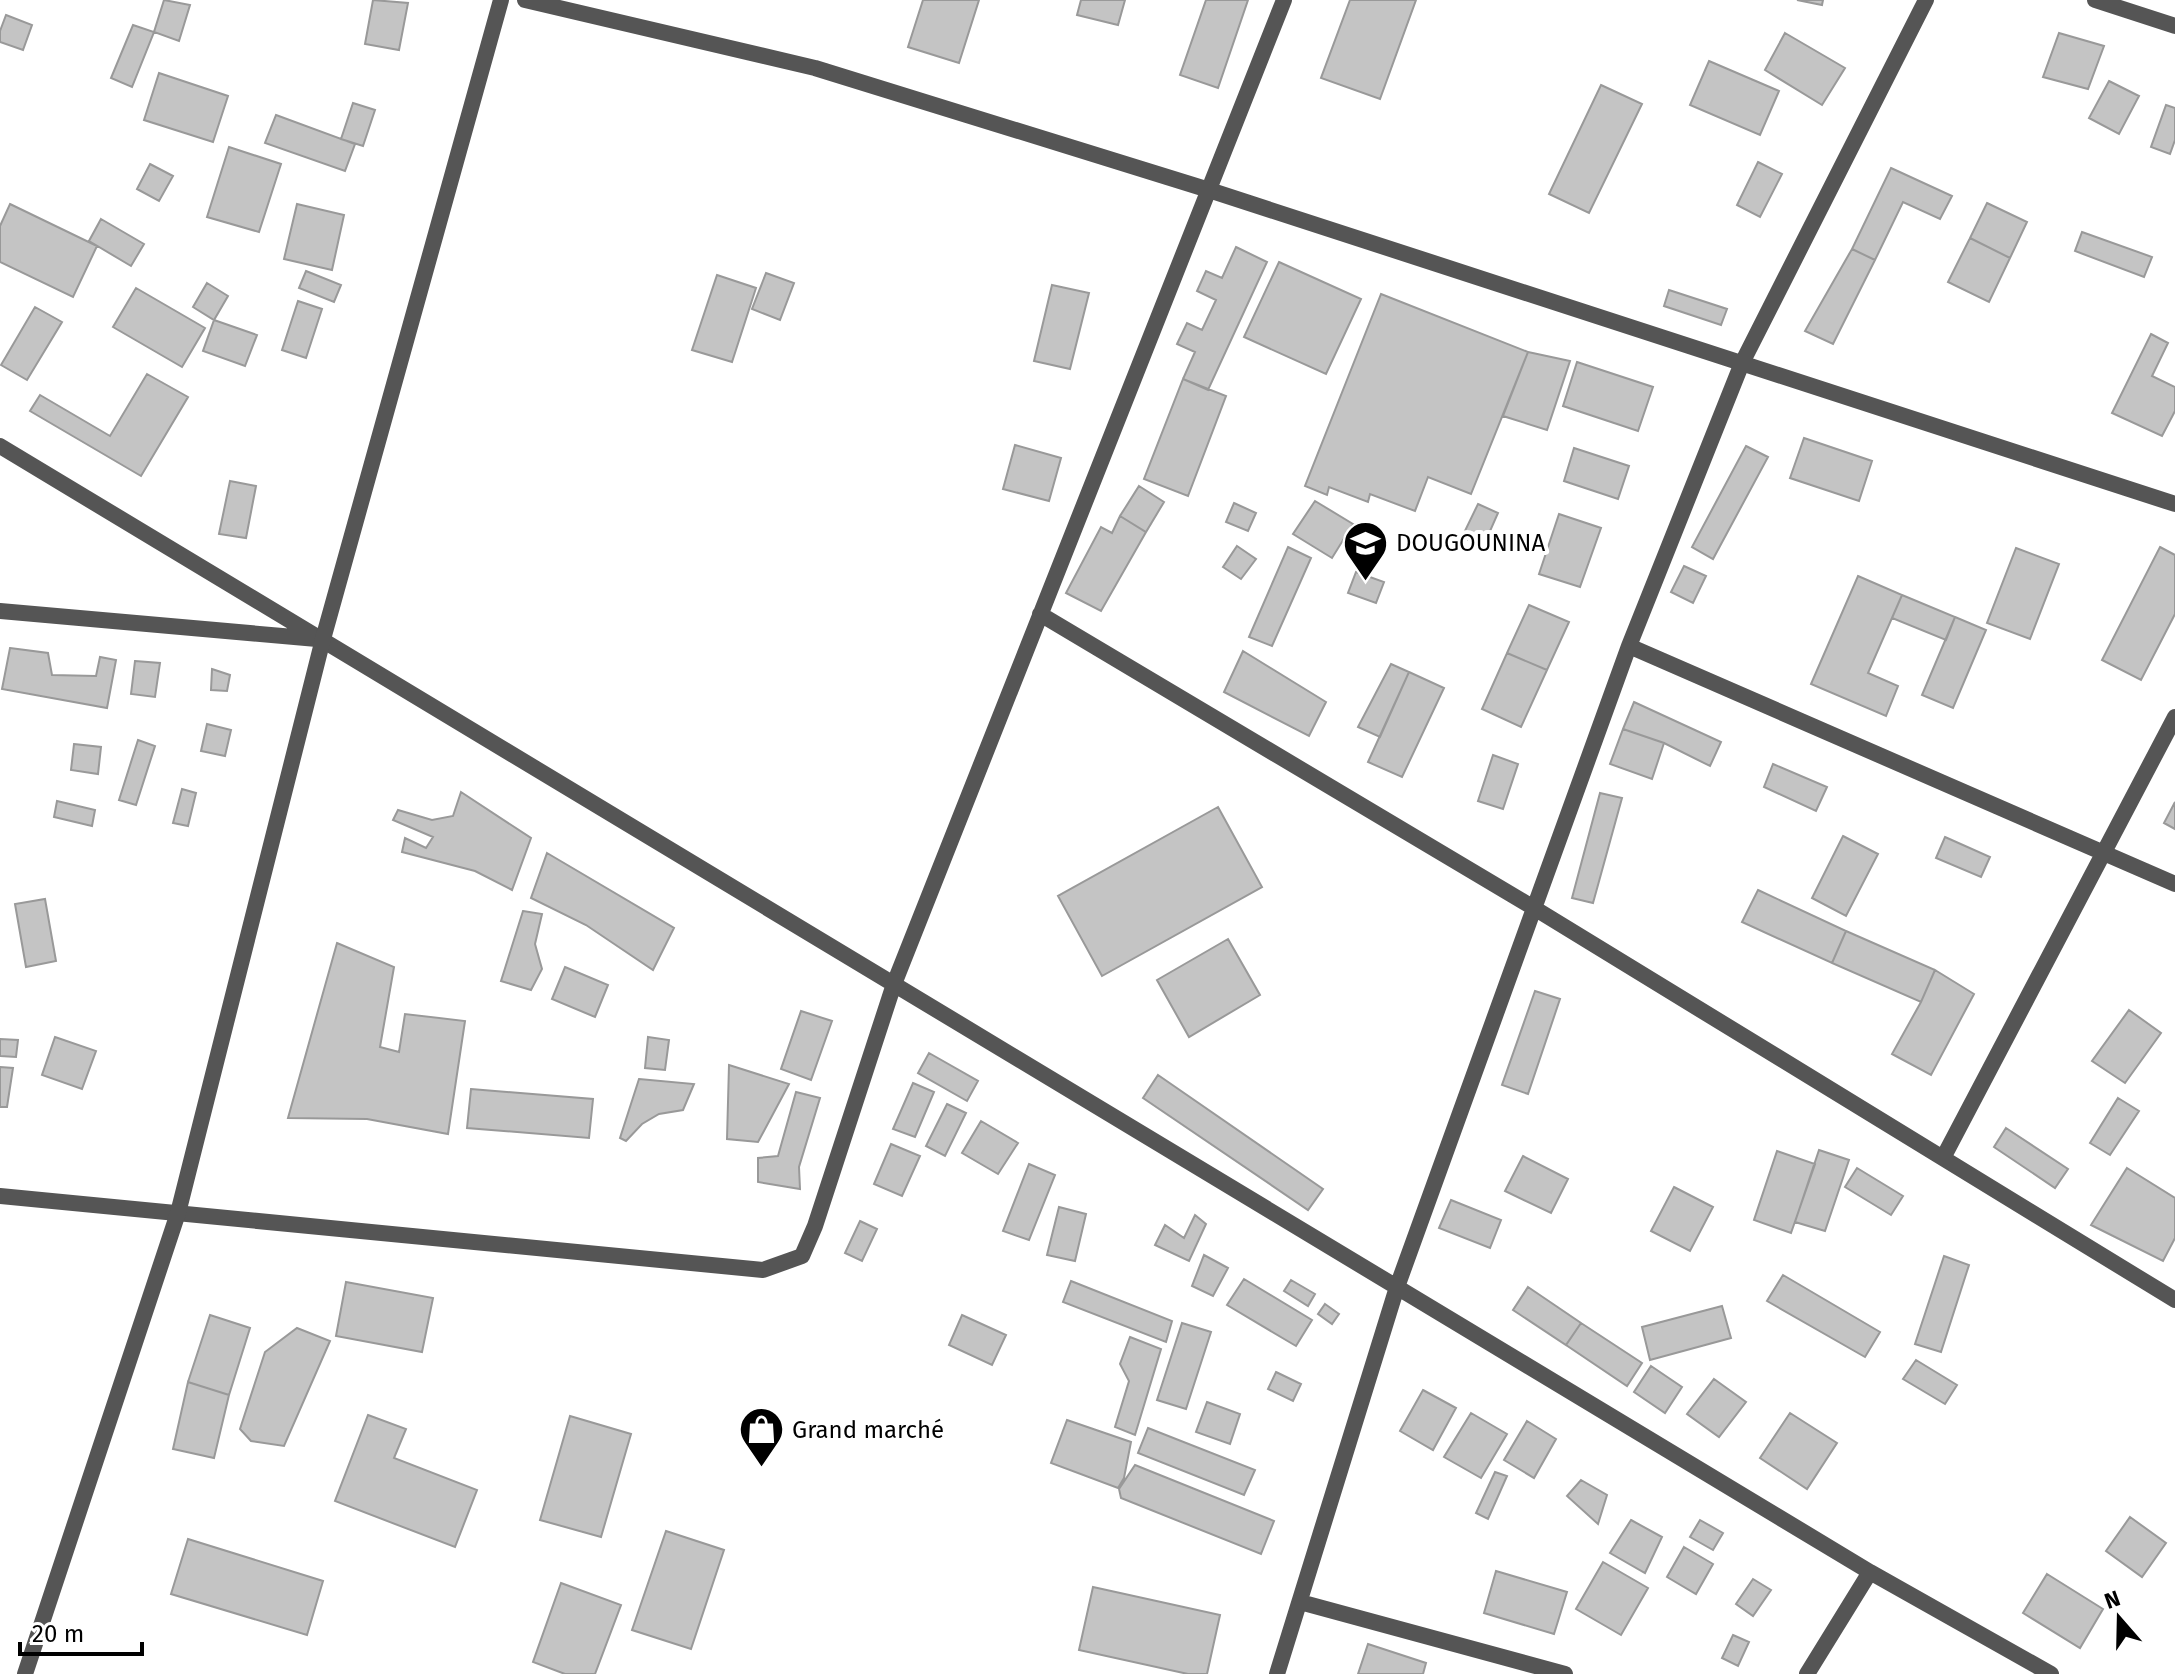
<svg xmlns="http://www.w3.org/2000/svg" width="2175" height="1674" font-family="'Fira Sans',sans-serif">
<style>
.building{fill:#c4c4c4;stroke:#999;stroke-width:2}
.lines{fill:none;stroke-linecap:round;stroke-linejoin:round}
.minor{stroke:#555;stroke-width:16}
.tertiary{stroke:#555;stroke-width:16}
.labels{text-anchor:middle;stroke-width:8;stroke-linejoin:round;paint-order:stroke}
.poi-label{font-size:24px;fill:#000;stroke:#fff;text-anchor:start}
</style>
<rect width="100%" height="100%" fill="#fff"/>
<!-- building -->
<path class="building" d="M164,0L190,5L179,41L154,32Z
M373,0L408,3L399,50L365,44Z
M923,0H979L959,63L908,47Z
M1081,0H1125L1118,25L1077,15Z
M1206,0H1248L1218,88L1180,75Z
M1350,0H1416L1380,99L1321,78Z
M1797,0H1823L1822,5Z
M6,15L32,25L23,50L0,42V31Z
M133,25L154,32L132,87L111,78Z
M1785,33L1845,68L1822,105L1765,70Z
M2059,33L2104,46L2088,89L2043,77Z
M1709,61L1779,91L1760,135L1690,105Z
M159,73L228,96L213,142L144,120Z
M2109,81L2139,96L2119,134L2089,118Z
M1601,85L1642,104L1589,213L1549,194Z
M353,103L375,110L363,146L341,139Z
M2166,105L2175,108V140L2170,154L2151,147Z
M276,115L355,144L345,171L265,143Z
M229,147L281,164L259,232L207,217Z
M1758,162L1782,174L1760,217L1737,205Z
M150,164L173,176L159,201L137,189Z
M1891,168L1952,196L1940,219L1903,202L1875,260L1852,249Z
M1987,203L2027,222L2010,258L1970,238Z
M10,204L97,246L73,297L0,262V226Z
M297,204L344,215L332,270L284,259Z
M101,219L144,244L131,266L89,241Z
M2082,232L2152,257L2144,277L2075,251Z
M1970,238L2010,258L1989,302L1948,282Z
M1236,247L1267,262L1208,390L1183,379L1195,352L1177,344L1187,323L1202,330L1216,300L1197,291L1206,271L1222,278Z
M1852,249L1875,260L1833,344L1805,331Z
M1279,262L1361,299L1326,374L1244,337Z
M306,271L341,285L334,302L299,288Z
M766,273L794,283L780,320L752,309Z
M717,275L756,288L732,362L692,350Z
M207,283L228,296L214,320L193,307Z
M1052,285L1089,293L1070,369L1034,361Z
M136,288L205,328L182,367L113,327Z
M1669,290L1727,309L1721,325L1664,306Z
M1381,294L1528,352L1471,494L1428,477L1415,511L1370,494L1368,502L1329,487L1327,495L1305,486Z
M298,301L322,309L306,358L282,350Z
M35,307L62,322L27,380L1,365Z
M214,320L257,335L245,366L203,351Z
M2151,334L2168,343L2152,376L2175,387V411L2162,436L2112,413Z
M1528,352L1570,361L1547,430L1503,416Z
M1577,362L1653,387L1638,431L1563,406Z
M147,374L188,397L141,476L30,411L40,395L110,436Z
M1183,379L1226,396L1188,496L1144,479Z
M1804,438L1872,461L1859,501L1790,478Z
M1015,445L1061,458L1049,501L1003,489Z
M1746,446L1768,457L1713,559L1692,547Z
M1574,448L1629,466L1618,499L1564,481Z
M230,481L256,486L246,538L219,534Z
M1139,486L1164,502L1146,532L1120,516Z
M1315,501L1353,524L1332,558L1293,534Z
M1234,503L1256,513L1248,531L1226,522Z
M1478,504L1498,513L1483,547L1462,537Z
M1559,514L1601,528L1580,587L1539,574Z
M1120,516L1146,532L1101,611L1066,593L1101,527L1112,533Z
M1237,546L1256,559L1241,579L1223,567Z
M1288,547L1311,558L1272,646L1249,637Z
M2160,547L2175,555V614L2141,680L2102,660Z
M2016,548L2059,564L2030,639L1987,623Z
M1684,566L1706,576L1693,603L1671,592Z
M1356,572L1384,582L1376,603L1348,593Z
M1858,576L1902,595L1868,673L1898,686L1886,716L1811,684Z
M1902,595L1955,617L1946,640L1892,618Z
M1529,605L1569,622L1547,670L1507,653Z
M1955,617L1986,630L1953,708L1922,695Z
M10,648L48,653L52,675L96,676L100,657L116,660L107,708L2,689Z
M1243,651L1326,702L1309,736L1224,692Z
M1507,653L1547,670L1521,727L1482,709Z
M135,661L160,663L155,697L131,694Z
M1391,664L1409,672L1380,737L1358,727Z
M212,669L230,675L227,691L211,690Z
M1409,672L1444,688L1402,777L1368,762Z
M1634,702L1721,742L1710,766L1664,743L1623,729Z
M207,724L231,730L225,756L201,751Z
M1623,729L1664,743L1652,779L1610,764Z
M138,740L155,746L136,805L119,800Z
M74,744L101,747L98,774L71,770Z
M1493,755L1518,764L1503,809L1478,801Z
M1773,764L1827,787L1816,811L1764,787Z
M182,789L196,793L188,826L173,823Z
M461,792L531,838L512,890L475,871L402,852L405,838L426,848L433,837L393,820L398,810L432,820L453,816Z
M1600,793L1622,798L1593,903L1572,898Z
M57,801L95,810L92,826L54,817Z
M2175,802V829L2164,823Z
M1218,807L1262,887L1102,976L1058,896Z
M1843,836L1878,854L1846,916L1812,898Z
M1945,837L1990,857L1981,877L1936,858Z
M547,853L674,928L653,970L586,925L531,898Z
M1758,890L1846,931L1832,963L1742,922Z
M45,899L56,961L26,967L15,904Z
M523,911L542,914L535,944L542,969L531,990L501,981Z
M1846,931L1935,970L1921,1002L1832,963Z
M1228,939L1260,995L1189,1037L1157,980Z
M337,943L394,967L380,1047L399,1052L405,1014L465,1021L448,1134L367,1119L288,1118Z
M565,967L608,985L595,1017L552,999Z
M1935,970L1974,994L1931,1075L1892,1054L1921,1002Z
M1535,991L1560,999L1528,1094L1502,1085Z
M2129,1010L2161,1033L2125,1083L2092,1061Z
M801,1011L832,1021L811,1080L781,1069Z
M55,1037L96,1051L82,1089L42,1075Z
M648,1037L669,1040L665,1070L645,1068Z
M0,1039L18,1040L16,1057L0,1056Z
M929,1053L978,1081L967,1101L918,1073Z
M729,1065L789,1084L758,1142L727,1139Z
M0,1067L13,1068L7,1107H0Z
M1158,1075L1323,1189L1308,1210L1143,1098Z
M639,1079L694,1084L683,1110L659,1114L642,1124L626,1141L620,1138Z
M913,1083L934,1092L915,1137L893,1129Z
M471,1089L593,1099L589,1138L467,1128Z
M796,1092L820,1098L799,1167L800,1189L758,1182V1158L778,1156Z
M2118,1098L2139,1111L2110,1155L2090,1143Z
M947,1104L966,1113L945,1156L926,1146Z
M981,1121L1018,1143L998,1174L962,1153Z
M2006,1128L2068,1169L2055,1188L1994,1147Z
M891,1144L920,1156L902,1196L874,1184Z
M1819,1150L1849,1160L1825,1231L1795,1222Z
M1777,1151L1815,1164L1791,1233L1754,1220Z
M1523,1156L1568,1179L1551,1213L1505,1191Z
M1029,1164L1055,1175L1029,1240L1003,1231Z
M1857,1168L1903,1196L1891,1215L1845,1187Z
M2127,1168L2175,1198V1238L2163,1261L2091,1225Z
M1674,1187L1713,1207L1690,1251L1651,1231Z
M1451,1200L1501,1220L1490,1248L1439,1228Z
M1059,1207L1086,1214L1075,1261L1047,1255Z
M1195,1215L1206,1224L1189,1261L1155,1245L1165,1225L1184,1238Z
M860,1221L877,1229L862,1261L845,1253Z
M1204,1255L1228,1268L1213,1296L1192,1286Z
M1944,1256L1969,1265L1941,1352L1915,1344Z
M1783,1275L1880,1332L1865,1357L1767,1301Z
M1244,1279L1312,1320L1296,1346L1227,1305Z
M1291,1280L1315,1294L1308,1306L1284,1291Z
M1071,1281L1172,1321L1166,1342L1063,1302Z
M346,1282L433,1298L422,1352L336,1336Z
M1528,1287L1581,1323L1566,1345L1513,1310Z
M1325,1304L1339,1314L1332,1324L1318,1314Z
M1722,1306L1731,1338L1650,1360L1642,1327Z
M210,1315L250,1328L229,1395L188,1382Z
M962,1315L1006,1335L992,1365L949,1345Z
M1182,1323L1211,1332L1186,1409L1157,1400Z
M1581,1323L1642,1363L1627,1386L1566,1345Z
M297,1328L330,1341L284,1446L251,1441L240,1429L265,1352Z
M1130,1337L1161,1349L1135,1435L1115,1427L1129,1381L1120,1364Z
M1916,1360L1957,1385L1945,1404L1903,1379Z
M1651,1366L1682,1387L1665,1413L1634,1392Z
M1276,1372L1301,1384L1293,1401L1268,1389Z
M1714,1379L1746,1402L1719,1437L1687,1414Z
M188,1382L229,1395L214,1458L173,1449Z
M1423,1390L1456,1408L1433,1450L1400,1431Z
M1207,1402L1240,1414L1230,1444L1196,1432Z
M1471,1413L1507,1434L1481,1478L1444,1457Z
M1790,1413L1837,1443L1807,1489L1760,1458Z
M368,1415L406,1429L394,1458L477,1490L455,1547L335,1501Z
M570,1416L631,1434L601,1537L540,1520Z
M1067,1420L1131,1442L1124,1478L1118,1488L1051,1463Z
M1527,1421L1556,1439L1534,1478L1504,1460Z
M1148,1428L1255,1470L1244,1495L1138,1453Z
M1135,1465L1274,1521L1261,1554L1121,1498L1119,1489Z
M1495,1472L1507,1476L1488,1519L1476,1513Z
M1581,1480L1607,1495L1598,1524L1567,1496Z
M2130,1517L2166,1543L2142,1577L2106,1551Z
M1631,1520L1662,1537L1645,1573L1610,1553Z
M1700,1520L1723,1533L1713,1550L1690,1537Z
M666,1531L724,1550L691,1649L632,1630Z
M188,1539L323,1581L307,1635L171,1594Z
M1684,1547L1713,1564L1696,1594L1667,1577Z
M1603,1562L1648,1588L1621,1635L1576,1609Z
M1496,1571L1567,1592L1554,1634L1484,1613Z
M2047,1574L2103,1609L2080,1648L2023,1613Z
M1753,1579L1771,1590L1753,1616L1736,1604Z
M561,1583L621,1605L595,1674H565L533,1662Z
M1093,1587L1220,1615L1207,1674H1188L1079,1650Z
M1733,1635L1749,1642L1738,1666L1722,1658Z
M1368,1644L1426,1663L1423,1674H1358Z"/>
<g class="lines">
<!-- minor -->
<path class="minor" d="M525,0L815,68L1209,190L2175,504
M2095,0L2175,26
M0,446L1870,1572L2051,1674
M0,611L317,639
M1040,614L1534,908L2175,1300
M1629,646L2175,884
M1943,1158L2175,717
M0,1196L763,1270L802,1256L815,1226L894,984L1284,0
M1300,1602L1565,1674
M1277,1674L1397,1287L1629,646L1742,363L1926,0
M1807,1674L1870,1572"/>
<!-- tertiary -->
<path class="tertiary" d="M25,1674L178,1213L323,639L501,0"/>
</g>
<!-- icons -->
<defs>
<symbol id="school-pin" viewBox="-11 -11 22 30"><path d="M0 17L-7.5 6A9.5 9.5 0 1 1 7.5 6Z" fill="#000" stroke="#fff"/><path d="M0-5L7-2L0 1L-7-2ZM-4 1L0 2.5L4 1V4Q0 6-4 4Z" fill="#fff"/></symbol>
<symbol id="shop-pin" viewBox="-11 -11 22 30"><path d="M0 17L-7.5 6A9.5 9.5 0 1 1 7.5 6Z" fill="#000" stroke="#fff"/><path d="M-5-2.5h2.3a2.7 3.5 0 0 1 5.4 0H5L5.5 6h-11ZM-1.5-2.5h3a1.5 2.3 0 0 0-3 0Z" fill="#fff"/></symbol>
</defs>
<g fill-rule="evenodd">
<use href="#school-pin" x="1340" y="518" width="51" height="69"/>
<use href="#shop-pin" x="736" y="1404" width="51" height="69"/>
</g>
<g class="labels">
<!-- poi labels -->
<g class="poi-label">
<text x="1396" y="551">DOUGOUNINA</text>
<text x="792" y="1438">Grand marché</text>
</g>
</g>
<!-- north arrow -->
<g transform="translate(2119 1618) rotate(340)" stroke="#ffffff" stroke-width="6" paint-order="stroke">
<path d="M0-6L14 30L0 20L-14 30Z" fill="#000000"/>
<text y="-12" font-size="22" font-weight="bold" text-anchor="middle" fill="#000000">N</text>
</g>
<!-- scale -->
<path d="M20 1642v12h122v-12" fill="none" stroke="#000000" stroke-width="4"/>
<text x="32" y="1642" font-size="24" fill="#000000" stroke="#ffffff" stroke-width="6" paint-order="stroke">20 m</text>
</svg>
